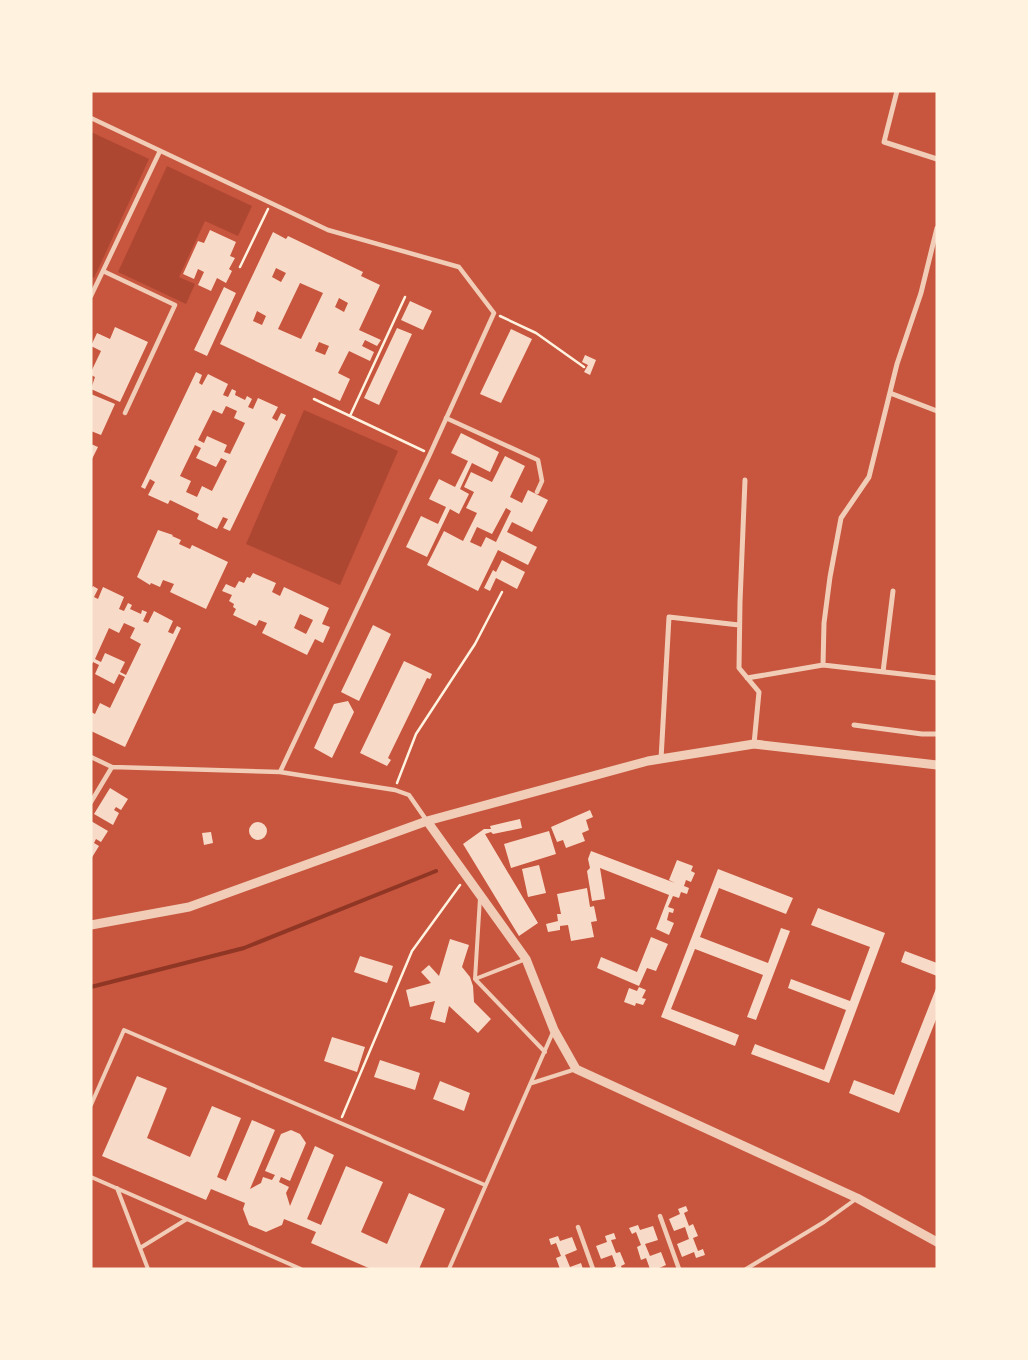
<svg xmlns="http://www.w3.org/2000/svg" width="1028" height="1360" font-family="'Space Grotesk',sans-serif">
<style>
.green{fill:#ae4732}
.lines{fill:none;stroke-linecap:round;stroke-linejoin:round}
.stream{stroke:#8f3625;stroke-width:4}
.building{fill:#f7dbc8;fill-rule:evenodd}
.path{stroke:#fff3e0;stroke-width:2.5}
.service{stroke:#f1ccb7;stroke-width:4}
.pedestrian{stroke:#f1ccb7;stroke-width:4.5}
.minor{stroke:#f1ccb7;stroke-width:5}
.tertiary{stroke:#f1ccb7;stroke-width:9}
</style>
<rect width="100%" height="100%" fill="#c8553d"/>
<!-- green -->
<path class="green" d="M91,132L149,159L94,278L91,276Z
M167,166L252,206L238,236L205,221L179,277L195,284L186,304L118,272Z
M304,410L398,451L340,585L246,544Z"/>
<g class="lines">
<!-- stream -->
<path class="stream" d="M91,987L244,948L436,871"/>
</g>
<!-- building -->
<path class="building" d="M210,230L236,242L230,256L235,258L229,269L232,271L226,283L217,278L211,291L198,285L204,272L198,269L194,279L183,274L198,241L204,243Z
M273,232L286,239L288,236L363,272L361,276L380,285L359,330L381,340L377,346L365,340L362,346L374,352L370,361L349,351L338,373L350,379L340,401L220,344ZM276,268L286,273L281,282L272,277ZM300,283L323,293L301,339L278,329ZM339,298L348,303L344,312L335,307ZM257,311L266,316L262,325L253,321ZM319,342L329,346L325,355L315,351Z
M224,287L236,293L207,356L194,350Z
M410,301L432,311L423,330L401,320Z
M115,327L148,342L120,402L91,389L95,377L91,375V372L101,351L91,346L97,333L110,339Z
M397,328L412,334L379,405L364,398Z
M511,329L532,339L501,403L480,394Z
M585,355L596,360L590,375L584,372L588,365L582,362Z
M196,372L202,375L199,383L202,385L208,374L228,384L223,395L228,397L232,389L236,391L235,395L245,400L247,396L252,399L248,407L253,409L258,398L278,407L272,418L277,421L281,413L286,415L230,531L223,528L228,519L223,517L217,529L197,519L199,514L170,500L168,504L148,495L155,482L150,479L145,489L141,487ZM226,406L237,411L234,418L245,423L230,454L224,452L227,445L207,436L204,443L198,440L213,410L222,414ZM195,445L201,448L196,458L216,467L221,458L227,461L212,491L202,486L197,497L186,492L191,481L180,476Z
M91,394L115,404L101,435L91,431Z
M461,433L499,452L490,472L472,463L460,489L469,494L459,514L450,509L427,557L406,547L421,516L438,524L446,507L429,499L439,479L455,487L468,461L451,453Z
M91,444L98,447L91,461Z
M505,456L525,466L510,497L522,503L528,490L548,500L532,532L512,522L507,532L537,547L528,565L498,550L478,591L427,565L444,531L463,541L477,513L466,508L474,492L464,487L471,472L492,482ZM506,508L511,511L496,542L486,537L481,547L470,542L477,527L492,534Z
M158,530L173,535L172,536L181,540L179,544L190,549L192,545L228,562L206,609L170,592L174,584L163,580L160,587L151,583L150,585L137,577Z
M502,560L525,572L517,589L496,578L490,591L484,588L493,570L496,572Z
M253,573L276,583L272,592L280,596L284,587L329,608L322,624L330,627L323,643L315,639L307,655L262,633L267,623L259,620L256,626L233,615L236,609L233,607L234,604L229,601L232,595L222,591L226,584L235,588L239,581L244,583L247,577L250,578ZM300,614L313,620L306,634L294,628Z
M93,586L98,589L94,597L98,599L103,587L124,597L119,609L124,611L128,603L132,605L130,609L141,614L142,610L147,612L143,621L148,623L154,611L173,621L168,632L173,634L177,626L181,628L125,747L91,731V712L95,714L100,703L110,708L125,677L119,674L114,684L95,674L99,665L93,662L91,666V590ZM124,623L135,628L130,638L141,644L126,675L120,672L125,662L105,653L101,662L95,659L109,628L119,633Z
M373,625L391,634L359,701L341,692Z
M404,661L432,674L430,679L427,678L388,758L391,760L387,766L360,753Z
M348,701L354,712L332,758L314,748L334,704Z
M110,788L128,799L121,810L116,807L114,810L119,813L113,825L94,814Z
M590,810L593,817L586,820L589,830L582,833L585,841L566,848L563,840L557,842L551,827Z
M520,819L522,828L493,834L491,832L485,834L538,923L519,936L463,844L484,829H491L490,826Z
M91,821L108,831L101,842L96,839L94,843L99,846L91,859Z
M249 831a9 9 0 1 1 18 0a9 9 0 1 1-18 0Z
M549,831L556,854L511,868L504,844Z
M211,832L213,843L204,845L202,833Z
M591,851L675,883L669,880L677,860L693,866L691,871L695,873L691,882L686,880L684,886L689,888L687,894L681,892L679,898L673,896L668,907L674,909L673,913L669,912L667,920L674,923L669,935L656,929L669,895L600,868L605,899L592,901L587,871L590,868L588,859Z
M539,865L546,893L528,897L522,869Z
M718,869L793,898L786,914L719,888L700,937L768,963L781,928L790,931L756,1020L747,1017L763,975L695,949L671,1009L739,1035L735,1046L661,1017Z
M587,888L590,907L594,906L597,921L591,922L594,937L571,941L568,925L560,926V930L548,932L546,924L558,921L557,914H561L557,894Z
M818,908L885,933L829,1083L751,1054L755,1044L824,1070L846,1010L788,988L791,979L850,1001L870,947L811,925Z
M651,937L668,944L656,971L647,968L639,986L597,968L601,957L637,972Z
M450,939L469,945L462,967L470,977L473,986L474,1002L491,1019L478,1033L449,1006L445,1023L430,1019L435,1001L410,1007L406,990L431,983L421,972L429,965L439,976Z
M905,951L937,963V976L901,962Z
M360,956L393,966L387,983L354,972Z
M937,986V1017L899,1113L849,1093L854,1080L894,1095Z
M639,987L646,990L642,998L646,999L643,1005L636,1003L635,1006L624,1002L629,988L637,991Z
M332,1037L365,1047L357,1072L324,1061Z
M380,1060L420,1073L415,1090L374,1077Z
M137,1076L167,1088L147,1138L190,1157L212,1106L241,1118L217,1177L226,1181L252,1120L275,1130L250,1189L261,1183L263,1177L272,1180L275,1175L265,1171L281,1134L291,1130L300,1134L306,1143L290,1181L281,1177L279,1182L289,1187L286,1193L290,1206L315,1146L334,1155L307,1219L321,1225L346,1166L383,1182L361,1232L387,1244L409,1193L445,1209L419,1269H371L311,1243L316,1232L284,1219L282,1225L266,1232L249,1225L243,1209L245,1203L211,1189L206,1200L102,1156Z
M440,1081L470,1093L464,1111L433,1099Z
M686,1206L688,1211L684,1213L689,1226L693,1224L698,1236L693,1238L698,1251L703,1249L705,1255L696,1258L694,1252L682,1257L677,1244L689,1239L685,1227L674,1231L669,1219L680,1214L678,1209Z
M638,1225L640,1230L653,1226L658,1240L645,1244L650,1256L661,1252L666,1265L657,1269H650L646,1258L641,1260L637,1247L641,1245L636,1232L632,1234L629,1228Z
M614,1233L616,1239L611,1240L616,1253L620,1252L625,1264L621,1266L622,1269H610L616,1266L612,1255L601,1259L596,1246L607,1242L605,1236Z
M558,1236L560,1241L572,1237L577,1250L565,1255L570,1267L581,1263L583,1269H560L556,1258L561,1256L556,1243L551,1245L549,1239Z"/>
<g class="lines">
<!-- path -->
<path class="path" d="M240,267L268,209
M500,316L536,333L584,367
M314,399L424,451
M350,416L405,297
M397,783L416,734L475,644L502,592
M342,1117L412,951L460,885"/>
<!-- service -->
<path class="service" d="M480,898L475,979L545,1052
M475,979L526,959
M532,1083L576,1069
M91,1105L124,1030L485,1185
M91,1177L301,1269
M117,1188L148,1269
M140,1248L187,1219
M449,1269L553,1032
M746,1269L824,1222L856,1199"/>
<!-- pedestrian -->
<path class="pedestrian" d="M91,118L328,230L459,267L494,313L430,454L280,772
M103,271L175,305L125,413
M91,296L160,151
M446,418L538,460L542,481L537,492
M91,757L112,767L280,772L395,790L409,795L427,821
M91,802L112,767
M660,1216L679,1269
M578,1227L593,1269"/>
<!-- minor -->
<path class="minor" d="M897,91L884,142L937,159
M937,228L921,293L897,364L869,477L841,518L830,577L824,623L823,665L937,678
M890,393L937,411
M745,480L740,602L739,668L759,692L754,744
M883,672L893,591
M747,678L823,665
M854,725L922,734H937
M661,759L669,617L739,625"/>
<!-- tertiary -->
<path class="tertiary" d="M427,821L526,959L554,1030L576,1069L857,1198L937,1242
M91,925L189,907L427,821L648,761L754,744L937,765"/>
</g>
<!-- border -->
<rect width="1028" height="1360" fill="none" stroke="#fff3e0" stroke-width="185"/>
</svg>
